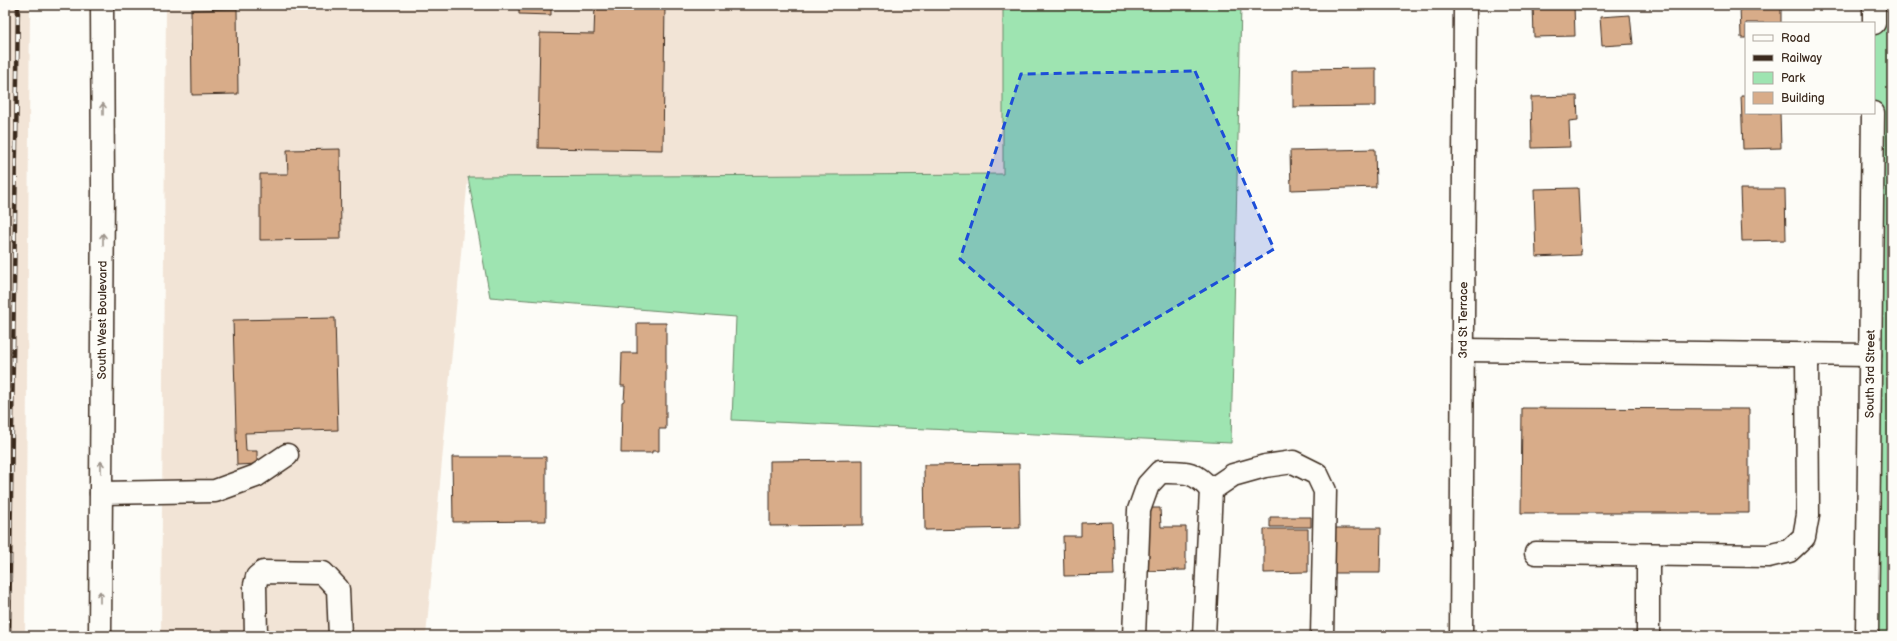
<svg xmlns="http://www.w3.org/2000/svg" width="1897" height="641" font-family="'Balsamiq Sans',sans-serif">
<style>
.built{fill:#f2e4d6}
.green{fill:#9ee4b1;stroke:#6c8768}
.building{fill:#d8ac89;stroke:#3b2a1e}
.lines{fill:none;stroke-linecap:round;stroke-linejoin:round}
.minor-casing{stroke:#3b2a1e;stroke-width:25}
.major-casing{stroke:#3b2a1e;stroke-width:25}
.minor{stroke:#fdfcf7;stroke-width:22}
.major{stroke:#fdfcf7;stroke-width:22}
.rail-casing{stroke:#3b2a1e;stroke-width:4.5}
.rail{stroke:#fdfcf7;stroke-width:3;stroke-dasharray:9;stroke-linecap:butt}
.oneway{stroke:#9c938a}
.marked{fill:#1d4ed8;fill-opacity:0.2;stroke:#1d4ed8;stroke-width:3;stroke-dasharray:8 5;stroke-linejoin:round}
.labels{text-anchor:middle;stroke-width:3;stroke-linejoin:round;paint-order:stroke}
.street-label{font-size:12px;fill:#3b2a1e;stroke:#fdfcf7}
</style>
<rect width="100%" height="100%" fill="#fdfcf7"/>
<filter id="ink" filterUnits="userSpaceOnUse"><feTurbulence type="fractalNoise" baseFrequency=".025" numOctaves="2"/><feDisplacementMap in="SourceGraphic" scale="8" xChannelSelector="R" yChannelSelector="G"/><feConvolveMatrix kernelMatrix="1 2 1 2 8 2 1 2 1" color-interpolation-filters="sRGB"/></filter>
<g filter="url(#ink)">
<!-- built -->
<path class="built" d="M5,5H30L25,636H5Z
M166,5H1003V174L468,177L426,636H161Z"/>
<!-- green -->
<path class="green" d="M1003,5H1241L1231,443L732,420L736,317L490,297L468,177L1003,174Z
M1874,5H1892V636H1867Z"/>
<!-- building -->
<path class="building" d="M519,5H551V15L519,14Z
M595,5H665L663,150L538,148L540,33L594,34Z
M1533,5H1574L1575,36L1534,37Z
M1740,5H1781V23H1746V38H1741Z
M237,9L238,94L192,95L191,10Z
M1630,15L1633,44L1602,46L1600,17Z
M1376,68V106L1293,107V69Z
M1577,96L1578,120L1569,121L1570,147L1532,148L1531,97Z
M1741,96H1746V113H1780L1781,148L1743,149Z
M340,149L341,239L260,240V174H288L287,150Z
M1375,149L1376,187L1291,190L1290,151Z
M1578,188L1581,255L1536,257L1534,189Z
M1740,189H1785L1786,240L1742,241Z
M335,318L338,430L245,433L246,451H257V464L237,465L233,320Z
M637,323H666V429H659V451H652V453H621L622,402L624,401L625,386H621L622,353H637Z
M1522,408L1749,409V513H1521Z
M452,457H546V521L453,522Z
M863,460V525L770,526V461Z
M1019,464L1020,528L925,530L924,465Z
M1137,508H1160L1161,527H1186V570L1138,571Z
M1270,517H1311V527H1270Z
M1112,522L1114,575L1064,576L1063,536H1081V523Z
M1333,528H1381L1380,573H1333Z
M1264,529H1308V572L1264,573Z"/>
<g class="lines">
<defs>
<g id="minor">
<path d="M1874,23V5"/>
<path d="M1463,350L1870,355"/>
<path d="M101,493L215,491L256,476L287,455"/>
<path d="M1536,553L1768,556L1789,551L1804,537L1808,515L1807,354"/>
<path d="M256,636L255,585L257,577L263,572L323,573L338,589L340,636"/>
<path d="M1134,636L1139,510L1148,485L1160,472C1185,472 1194,470 1211,490"/>
<path d="M1204,636L1211,490L1233,475L1265,466L1293,462L1317,474L1325,491L1322,636"/>
<path id="s1" d="M1461,636L1465,5"/>
<path d="M1648,636V555"/>
<path id="s2" d="M1867,636L1873,113"/>
</g>
<g id="major">
<path id="s3" d="M100,636L103,189L102,5"/>
</g>
</defs>
<!-- minor casing -->
<use href="#minor" class="minor-casing"/>
<!-- major casing -->
<use href="#major" class="major-casing"/>
<!-- minor -->
<use href="#minor" class="minor"/>
<!-- major -->
<use href="#major" class="major"/>
<defs>
<path id="rail" d="M9,636L18,5"/>
</defs>
<!-- rail casing -->
<use href="#rail" class="rail-casing"/>
<!-- rail -->
<use href="#rail" class="rail"/>
</g>
<!-- one-way arrows -->
<defs><path id="oneway-shaft" d="M-6 0H5M1.5-3L5.5 0L1.5 3" fill="none" stroke-width="1.6" stroke-linecap="round" stroke-linejoin="round"/></defs>
<g class="oneway">
<use href="#oneway-shaft" transform="translate(103 109) rotate(-90)"/>
<use href="#oneway-shaft" transform="translate(103 239) rotate(-90)"/>
<use href="#oneway-shaft" transform="translate(101 467) rotate(-90)"/>
<use href="#oneway-shaft" transform="translate(100 597) rotate(-90)"/>
</g>
</g>
<!-- marked area -->
<path class="marked" d="M1195,71L1274,249L1080,363L960,259L1021,74Z"/>
<g class="labels">
<!-- street labels -->
<g class="street-label">
<text dy="4" stroke="none"><textPath href="#s1" startOffset="316">3rd St Terrace</textPath></text>
<text dy="4" stroke="none"><textPath href="#s3" startOffset="316">South West Boulevard</textPath></text>
<text dy="4" stroke="none"><textPath href="#s2" startOffset="262">South 3rd Street</textPath></text>
</g>
</g>
<!-- margin -->
<rect width="1897" height="641" fill="none" stroke="#fdfcf7" stroke-width="20"/>
<rect x="10" y="10" width="1877" height="621" fill="none" stroke="#3b2a1e" stroke-width="1.5" filter="url(#ink)"/>
<!-- legend -->
<rect x="1745" y="22" width="130" height="92" fill="#fdfcf7" stroke="#afa8a0"/>
<rect x="1753" y="35" width="20" height="6" fill="#fdfcf7" stroke="#afa8a0"/>
<text x="1781" y="42" font-size="12" fill="#3b2a1e">Road</text>
<rect x="1753" y="55" width="20" height="6" fill="#3b2a1e" stroke="#afa8a0"/>
<text x="1781" y="62" font-size="12" fill="#3b2a1e">Railway</text>
<rect x="1753" y="72" width="20" height="12" fill="#9ee4b1" stroke="#afa8a0"/>
<text x="1781" y="82" font-size="12" fill="#3b2a1e">Park</text>
<rect x="1753" y="92" width="20" height="12" fill="#d8ac89" stroke="#afa8a0"/>
<text x="1781" y="102" font-size="12" fill="#3b2a1e">Building</text>
</svg>
